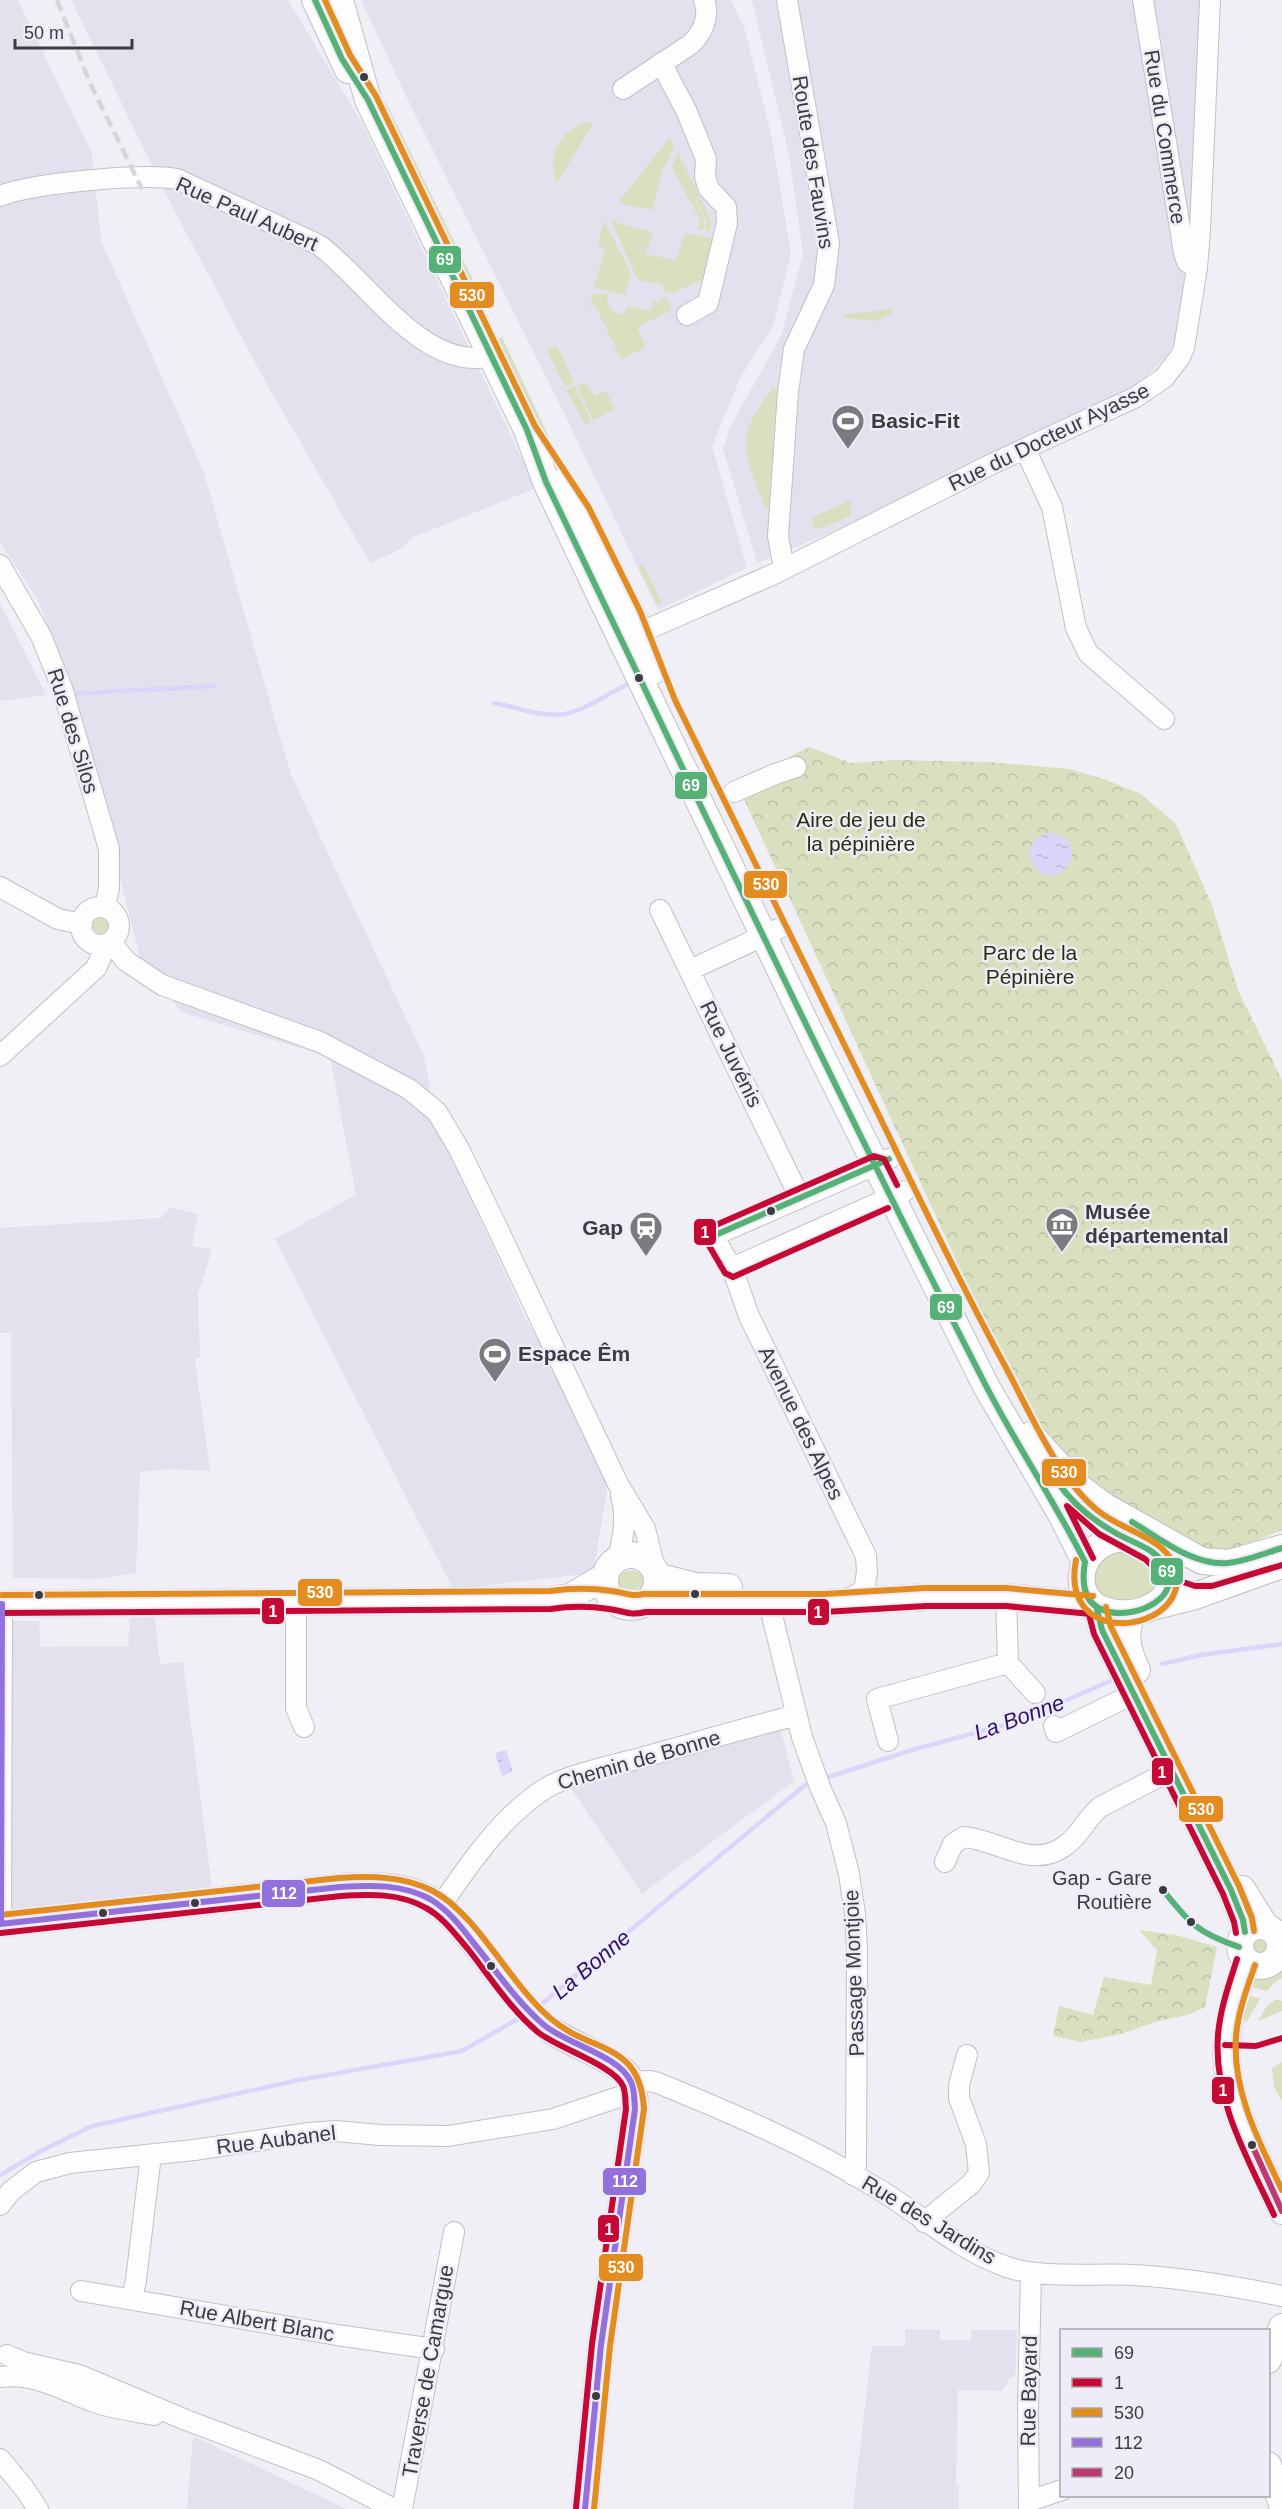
<svg xmlns="http://www.w3.org/2000/svg" width="1282" height="2509" font-family="Arial,sans-serif">
<style>
.built{fill:#e2e1ed}
.green{fill:#d8e0c0}
.park{fill:url(#park-crowns)}
.water{fill:url(#water-ripples)}
.lines{fill:none;stroke-linecap:round;stroke-linejoin:round}
.stream{stroke:#dad6f9;stroke-width:4.5}
.minor-casing{stroke:#c1c0c5;stroke-width:22}
.major-casing{stroke:#c1c0c5;stroke-width:28}
.minor{stroke:#fdfdfe;stroke-width:20}
.major{stroke:#fdfdfe;stroke-width:26}
.rail{stroke:#d6d6d7;stroke-width:4.5;stroke-dasharray:12 6;stroke-linecap:butt}
.bus-1-casing{stroke:#eeedf7;stroke-width:10}
.bus-2-casing{stroke:#eeedf7;stroke-width:10}
.bus-3-casing{stroke:#eeedf7;stroke-width:10}
.bus-4-casing{stroke:#eeedf7;stroke-width:10}
.bus-5-casing{stroke:#eeedf7;stroke-width:10}
.bus-1{stroke:#56b176;stroke-width:6}
.bus-2{stroke:#c60835;stroke-width:6}
.bus-3{stroke:#e38c20;stroke-width:6}
.bus-4{stroke:#9370db;stroke-width:6}
.bus-5{stroke:#bc3a70;stroke-width:6}
.bus-dot{fill:#3c3b3f;stroke:#eeedf7;stroke-width:2}
.labels{text-anchor:middle;stroke-width:5;stroke-linejoin:round;paint-order:stroke}
.bus-label{font-size:20px;fill:#3c3b3f;stroke:#eeedf7;text-anchor:end}
.street-label{font-size:21px;fill:#3c3b3f;stroke:#eeedf7}
.poi-label{font-size:21px;font-weight:bold;fill:#3c3b3f;stroke:#eeedf7;text-anchor:start}
.park-label{font-size:21px;fill:#282f0c;stroke:#eeedf7}
.water-label{font-size:22px;font-style:italic;fill:#2f1069;stroke:#eeedf7}
.line-badge{stroke:#eeedf7;stroke-width:2}
.badge-label{font-size:16px;text-anchor:middle;font-weight:bold;fill:#fff}
</style>
<defs>
<pattern id="park-crowns" width="20" height="18" patternUnits="userSpaceOnUse" patternTransform="scale(1.5)"><rect width="20" height="18" fill="#d8e0c0"/><path d="M2 6a3 3 0 1 1 6 0M12 15a3 3 0 1 1 6 0" fill="none" stroke="#bac1a6"/></pattern>
<pattern id="water-ripples" width="26" height="14" patternUnits="userSpaceOnUse" patternTransform="scale(1.5)"><rect width="26" height="14" fill="#dad6f9"/><path d="M2 4q2-2 4 0t4 0M15 11q2-2 4 0t4 0" fill="none" stroke="#bcb9d6"/></pattern>
</defs>
<rect width="100%" height="100%" fill="#f0eff5"/>
<!-- built -->
<path class="built" d="M0,0H18L92,154L101,241L203,470L291,775L424,1056L437,1124L523,1313L572,1400L609,1479L593,1573L453,1589L275,1239L356,1195L330,1057L181,1012L141,961L73,695L38,600L0,543Z
M71,0H288L363,125L536,488L411,538L403,548L370,563L265,381L173,208Z
M361,0H731L745,30L772,138L791,254L773,326L741,376L712,446L747,568L658,610L566,417L406,96Z
M752,0H1199L1192,208L1178,334L1168,355L1142,381L863,519L757,563L723,449L730,427L782,334L803,253L789,155Z
M0,603L46,695L0,701Z
M169,1207L198,1214L192,1246L212,1249L198,1294L200,1357L195,1360L210,1471L169,1469L140,1472L136,1573L99,1579L13,1578L11,1333H0V1228L161,1218Z
M155,1616L160,1664L183,1662L212,1888L10,1914L13,1621H39L40,1647L128,1646L130,1618Z
M780,1728L794,1781L642,1894L570,1787Z
M905,2329L940,2330V2340H971V2330H1017L1015,2377H1010L1002,2391L958,2390L956,2485L959,2486V2509H853L872,2346H905Z
M193,2436L346,2509H187Z"/>
<!-- green -->
<path class="green" d="M385,100L477,288L472,291L387,115Z
M587,122H594L557,183C545,156 560,131 587,122Z
M670,137L674,145L665,167H663L652,210L618,203Z
M678,152L712,223L710,231H705L707,221L686,180L705,221L703,230H697L700,220L672,167Z
M611,221L653,232L645,254L676,260L685,233L715,239L706,278L672,293L663,291V285L638,280Z
M603,222L605,223L631,273L625,295L594,288L605,248L598,245Z
M593,293L609,295L607,302L614,313L625,314L627,306L651,311L653,301L660,303L661,297H666L672,310L637,327L646,347L621,359L594,303L590,308Z
M893,309V312L877,321L842,318V315Z
M502,337L550,439L543,442L495,340Z
M557,346L574,383L565,387L547,350Z
M585,382L595,396L606,391L615,409L593,420L577,386Z
M575,386L591,421L585,424L566,390Z
M773,387L778,393L769,508L766,509C758,487 741,456 747,432C752,415 764,401 773,387Z
M848,501L852,502L850,516L822,528H812L813,517Z
M643,565L662,603L657,605L638,567Z
M92 925a9 9 0 1 1 18 0a9 9 0 1 1-18 0Z
M1114,1548L1147,1558L1159,1583L1150,1599L1111,1603L1095,1590L1093,1568Z
M633,1570L645,1575L644,1588L634,1592L617,1587L616,1581L619,1573Z
M1251 1945a10 10 0 1 1 20 0a10 10 0 1 1-20 0Z
M1282,1968V1978L1273,1984L1267,1991L1247,1986L1253,1975L1268,1977Z
M1245,1994L1260,1999L1246,2023L1242,2014Z
M1276,1999L1282,2001V2011L1258,2021L1267,2006Z
M1282,2062V2101L1274,2087L1272,2068Z"/>
<!-- park -->
<path class="park" d="M809,747L851,763L894,760L990,762L1069,769L1104,779L1141,794L1176,824L1212,905L1238,990L1282,1080V1530L1209,1560L1072,1475L1042,1433L1003,1362L737,784Z
M1139,1930L1176,1935L1217,1947L1205,2007L1188,2015L1158,2021L1121,2034L1081,2042L1053,2036L1059,2006L1093,2015L1104,1977L1151,1985L1157,1950Z"/>
<!-- water -->
<path class="water" d="M1030 854a21 21 0 1 1 42 0a21 21 0 1 1-42 0Z
M506,1750L513,1772L502,1776L495,1753Z"/>
<g class="lines">
<!-- stream -->
<path class="stream" d="M68,694L214,686
M494,703C516,707 543,718 565,714C587,709 606,695 626,685
M1162,1664L1201,1655L1282,1644
M823,1779L912,1750L1019,1721L1110,1681
M538,2007L805,1785L812,1783
M0,2175L41,2151L92,2126L299,2080L462,2051L523,2016"/>
<defs>
<path id="minor" d="M1143,0L1184,253L1187,262L1197,268
M661,63L686,110L706,159L705,177L709,189L726,207L727,223L708,303L687,315
M623,89L691,44C703,32 710,16 704,0
M0,196C33,183 142,173 177,179L319,245C366,279 424,373 491,356
M1025,449L1052,507L1076,628L1088,653L1164,719
M0,565L41,636L62,688L109,849V888L105,907
M784,569L778,536L788,392L794,349L824,285L829,243L787,0
M625,633H639L774,574L990,465L1136,397L1164,378L1180,357L1184,348L1197,268L1200,230L1210,0
M734,792L775,774L796,767
M0,887L58,919L82,924
M81 926a19 19 0 1 1 38 0a19 19 0 1 1-38 0Z
M660,910L800,1198
M111,942L126,961L162,985L320,1042L409,1089L437,1112L459,1149L496,1225L618,1484L645,1529L655,1569
M690,970L778,929
M0,1056L96,968L101,957V945
M732,1268L905,1191
M618,1557C624,1536 627,1516 621,1495
M1006,1597L1008,1663L1035,1693
M845,1601L864,1590L867,1572L866,1556L749,1316L732,1268L713,1236L889,1159
M296,1602V1708L304,1727
M769,1603L802,1737L820,1787L836,1823L849,1874L855,1914L857,1949L856,2165L853,2175
M1054,1726L1056,1732L1135,1693
M888,1741L877,1699L1008,1663
M945,1862L953,1844L964,1837C999,1840 1033,1871 1066,1845C1080,1835 1086,1819 1100,1807L1172,1770
M440,1907C469,1864 502,1816 546,1788C565,1776 610,1766 633,1760C688,1745 742,1729 797,1715
M1,1924L2,1604
M1279,1941L1282,1942
M631,2082L650,2081L658,2083C731,2113 807,2145 875,2187C919,2213 958,2250 1007,2267C1042,2279 1095,2273 1133,2275C1183,2278 1233,2286 1282,2296
M0,2205L11,2191L36,2172L70,2163L194,2150L309,2133L336,2131L380,2135L448,2136L553,2119L634,2092
M924,2222L971,2184L979,2173L976,2144L959,2098V2085L967,2055
M81,2291L337,2335L434,2349
M132,2299L136,2280L151,2155
M7,2355L23,2362L79,2375L186,2420L319,2470L394,2509
M1,2377C34,2372 64,2391 94,2402C114,2409 134,2411 154,2415
M0,2459L24,2488L38,2509
M1029,2501L1062,2490
M402,2509L454,2232
M1029,2509L1028,2409L1031,2273"/>
<path id="major" d="M315,0L348,70
M340,0L368,100L527,430L546,482L583,560L820,1053L986,1386L1062,1516L1085,1562
M561,483L581,513L632,615L653,671
M1031,1435L1076,1485L1104,1506L1202,1561L1229,1563L1282,1548
M1056,1479L1079,1507L1123,1538
M1123,1538C1155,1547 1194,1586 1149,1608C1139,1613 1128,1614 1117,1613C1065,1609 1073,1542 1123,1538Z
M605 1581a26 26 0 1 1 52 0a26 26 0 1 1-52 0Z
M657,1576L695,1586L729,1587
M645,1603H824L926,1597H1006L1092,1605
M0,1604L551,1600L570,1597L604,1577
M1152,1607L1192,1597L1282,1565
M1097,1609L1102,1630L1231,1890L1243,1920L1245,1932
M1132,1613C1124,1636 1127,1649 1137,1670
M1242,1889L1266,1927
M0,1924L340,1887C370,1885 402,1884 429,1899C448,1909 461,1927 474,1943C497,1971 518,2002 545,2026C566,2043 614,2058 627,2075C635,2085 634,2097 635,2109L601,2345L585,2509
M1240 1946a20 20 0 1 1 40 0a20 20 0 1 1-40 0Z
M1246,1962C1238,1987 1229,2012 1227,2038C1221,2095 1259,2160 1282,2211
M1268,2360L1282,2327
M1268,2465L1282,2504"/>
</defs>
<!-- minor casing -->
<use href="#minor" class="minor-casing"/>
<!-- major casing -->
<use href="#major" class="major-casing"/>
<!-- minor -->
<use href="#minor" class="minor"/>
<!-- major -->
<use href="#major" class="major"/>
<!-- rail -->
<path class="rail" d="M57,0L90,83L142,189"/>
<defs>
<path id="bus-1" d="M315,0L342,59L368,100L527,430L546,482C690,783 832,1085 984,1382C1015,1443 1054,1500 1085,1562
M713,1236L889,1159
M1056,1480C1071,1502 1091,1519 1114,1532C1130,1542 1153,1547 1164,1564C1185,1598 1136,1618 1110,1612C1084,1607 1081,1585 1085,1562
M1132,1522C1161,1539 1193,1566 1228,1563C1247,1561 1265,1553 1282,1548
M1097,1609L1102,1630L1231,1890L1243,1920L1245,1932
M1163,1890C1189,1923 1198,1933 1239,1947"/>
<path id="bus-2" d="M888,1208L733,1277L725,1273L704,1237L705,1232L709,1228L874,1156L884,1159L897,1185
M1093,1558L1067,1506L1099,1534L1145,1559L1158,1572
M1162,1575L1195,1586H1212L1282,1565
M1088,1611L1094,1634L1223,1894L1234,1922L1236,1933
M0,1613L551,1609C570,1606 589,1606 609,1609C625,1611 629,1616 646,1612H824L926,1606H1006L1091,1614
M1,1933L341,1896C370,1894 400,1893 426,1908C443,1917 455,1934 468,1949C490,1977 511,2010 539,2033C558,2048 615,2066 623,2086C626,2093 625,2101 626,2109L592,2344L576,2508
M1237,1959C1229,1984 1220,2009 1218,2035C1213,2100 1248,2159 1274,2215
M1225,2045L1256,2046L1282,2038"/>
<path id="bus-3" d="M325,0L350,55L376,96L535,426L589,508L640,611L675,700C740,832 804,963 869,1095C913,1185 956,1276 1004,1364C1029,1410 1056,1476 1097,1510C1116,1526 1140,1531 1159,1546C1172,1556 1180,1572 1176,1588C1164,1636 1060,1642 1076,1560
M2,1595L550,1591C571,1588 592,1588 612,1591C628,1593 628,1597 645,1594H824L925,1588H1006L1093,1596
M1106,1607L1111,1627L1239,1886L1252,1918L1254,1931
M0,1915L339,1878C371,1876 404,1876 433,1891C478,1915 509,1983 550,2018C591,2054 640,2040 644,2109L610,2346L594,2509
M1255,1965C1247,1988 1238,2012 1236,2036C1232,2091 1259,2142 1282,2190"/>
<path id="bus-4" d="M0,1604H2L1,1924
M0,1924L340,1887C371,1885 402,1884 430,1899C447,1909 460,1925 472,1941C495,1969 516,2001 544,2025C566,2044 619,2055 631,2082C635,2090 634,2100 635,2109L601,2345L585,2509"/>
<path id="bus-5" d="M1252,2145L1282,2211"/>
</defs>
<!-- bus-1 casing -->
<use href="#bus-1" class="bus-1-casing"/>
<!-- bus-2 casing -->
<use href="#bus-2" class="bus-2-casing"/>
<!-- bus-3 casing -->
<use href="#bus-3" class="bus-3-casing"/>
<!-- bus-4 casing -->
<use href="#bus-4" class="bus-4-casing"/>
<!-- bus-5 casing -->
<use href="#bus-5" class="bus-5-casing"/>
<!-- bus-1 -->
<use href="#bus-1" class="bus-1"/>
<!-- bus-2 -->
<use href="#bus-2" class="bus-2"/>
<!-- bus-3 -->
<use href="#bus-3" class="bus-3"/>
<!-- bus-4 -->
<use href="#bus-4" class="bus-4"/>
<!-- bus-5 -->
<use href="#bus-5" class="bus-5"/>
</g>
<!-- icons -->
<defs>
<symbol id="stadium-pin" viewBox="-11 -11 22 30"><path d="M0 17L-7.5 6A9.5 9.5 0 1 1 7.5 6Z" fill="#7b7a7f" stroke="#eeedf7"/><path d="M0-5a6.5 5 0 1 0 0 10a6.5 5 0 1 0 0-10ZM-3.5-1.8h7v3.6h-7Z" fill="#fff"/></symbol>
<symbol id="museum-pin" viewBox="-11 -11 22 30"><path d="M0 17L-7.5 6A9.5 9.5 0 1 1 7.5 6Z" fill="#7b7a7f" stroke="#eeedf7"/><path d="M0-6L6-3V-2H-6V-3ZM-5-1h2V3h-2ZM-1-1h2V3h-2ZM3-1h2V3H3ZM-6 4H6V6H-6Z" fill="#fff"/></symbol>
<symbol id="station-pin" viewBox="-11 -11 22 30"><path d="M0 17L-7.5 6A9.5 9.5 0 1 1 7.5 6Z" fill="#7b7a7f" stroke="#eeedf7"/><path d="M-3-6H3Q5-6 5-4V2Q5 4 3 4L4.5 6H3L1.5 4h-3L-3 6H-4.5L-3 4Q-5 4-5 2V-4Q-5-6-3-6ZM-3.5-4v3h7v-3ZM-3.5 1v1.5H-2V1ZM2 1v1.5H3.5V1Z" fill="#fff"/></symbol>
</defs>
<g fill-rule="evenodd">
<use href="#stadium-pin" x="829" y="402" width="38" height="52"/>
<use href="#museum-pin" x="1043" y="1205" width="38" height="52"/>
<use href="#station-pin" x="627" y="1209" width="38" height="52"/>
<use href="#stadium-pin" x="476" y="1335" width="38" height="52"/>
</g>
<!-- markers -->
<g class="bus-dot">
<circle cx="364" cy="77" r="5"/>
<circle cx="639" cy="678" r="5"/>
<circle cx="771" cy="1211" r="5"/>
<circle cx="695" cy="1594" r="5"/>
<circle cx="39" cy="1595" r="5"/>
<circle cx="1163" cy="1890" r="5"/>
<circle cx="195" cy="1903" r="5"/>
<circle cx="103" cy="1913" r="5"/>
<circle cx="1191" cy="1922" r="5"/>
<circle cx="491" cy="1966" r="5"/>
<circle cx="1252" cy="2145" r="5"/>
<circle cx="596" cy="2396" r="5"/>
</g>
<g class="labels">
<!-- bus labels -->
<g class="bus-label">
<text x="1152" y="1885">Gap - Gare<tspan x="1152" dy="24">Routière</tspan></text>
</g>
<!-- street labels -->
<g class="street-label">
<text transform="translate(1165 137) rotate(81)" y="7">Rue du Commerce</text>
<text transform="translate(813 162) rotate(81)" y="7">Route des Fauvins</text>
<text transform="translate(247 214) rotate(24)" y="7">Rue Paul Aubert</text>
<text transform="translate(1049 437) rotate(-26)" y="7">Rue du Docteur Ayasse</text>
<text transform="translate(73 731) rotate(73)" y="7">Rue des Silos</text>
<text transform="translate(731 1054) rotate(64)" y="7">Rue Juvénis</text>
<text transform="translate(801 1423) rotate(64)" y="7">Avenue des Alpes</text>
<text transform="translate(639 1760) rotate(-16)" y="7">Chemin de Bonne</text>
<text transform="translate(854 1973) rotate(-92)" y="7">Passage Montjoie</text>
<text transform="translate(276 2140) rotate(-7)" y="7">Rue Aubanel</text>
<text transform="translate(929 2220) rotate(31)" y="7">Rue des Jardins</text>
<text transform="translate(257 2321) rotate(10)" y="7">Rue Albert Blanc</text>
<text transform="translate(428 2371) rotate(-80)" y="7">Traverse de Camargue</text>
<text transform="translate(1029 2391) rotate(-89)" y="7">Rue Bayard</text>
</g>
<!-- poi labels -->
<g class="poi-label">
<text x="871" y="428">Basic-Fit</text>
<text x="1085" y="1219">Musée<tspan x="1085" dy="24">départemental</tspan></text>
<text x="623" y="1235" text-anchor="end">Gap</text>
<text x="518" y="1361">Espace Êm</text>
</g>
<!-- park labels -->
<g class="park-label">
<text x="861" y="827">Aire de jeu de<tspan x="861" dy="24">la pépinière</tspan></text>
<text x="1030" y="960">Parc de la<tspan x="1030" dy="24">Pépinière</tspan></text>
</g>
<!-- water labels -->
<g class="water-label">
<text transform="translate(1019 1717) rotate(-20)" y="8">La Bonne</text>
<text transform="translate(591 1964) rotate(-40)" y="8">La Bonne</text>
</g>
</g>
<g class="line-badge">
<rect x="428" y="245" width="34" height="29" rx="6" fill="#56b176"/>
<rect x="449" y="281" width="46" height="28" rx="6" fill="#e38c20"/>
<rect x="674" y="771" width="34" height="29" rx="6" fill="#56b176"/>
<rect x="743" y="870" width="45" height="29" rx="6" fill="#e38c20"/>
<rect x="693" y="1218" width="24" height="28" rx="6" fill="#c60835"/>
<rect x="929" y="1293" width="34" height="28" rx="6" fill="#56b176"/>
<rect x="1041" y="1458" width="46" height="29" rx="6" fill="#e38c20"/>
<rect x="1150" y="1557" width="34" height="29" rx="6" fill="#56b176"/>
<rect x="297" y="1578" width="46" height="29" rx="6" fill="#e38c20"/>
<rect x="261" y="1597" width="24" height="28" rx="6" fill="#c60835"/>
<rect x="807" y="1598" width="23" height="28" rx="6" fill="#c60835"/>
<rect x="1151" y="1757" width="23" height="29" rx="6" fill="#c60835"/>
<rect x="1178" y="1795" width="46" height="28" rx="6" fill="#e38c20"/>
<rect x="261" y="1879" width="45" height="29" rx="6" fill="#9370db"/>
<rect x="1211" y="2076" width="24" height="29" rx="6" fill="#c60835"/>
<rect x="602" y="2167" width="45" height="29" rx="6" fill="#9370db"/>
<rect x="597" y="2214" width="23" height="29" rx="6" fill="#c60835"/>
<rect x="598" y="2253" width="46" height="29" rx="6" fill="#e38c20"/>
</g>
<g class="badge-label">
<text x="445" y="265">69</text>
<text x="472" y="301">530</text>
<text x="691" y="791">69</text>
<text x="766" y="890">530</text>
<text x="705" y="1238">1</text>
<text x="946" y="1313">69</text>
<text x="1064" y="1478">530</text>
<text x="1167" y="1577">69</text>
<text x="320" y="1598">530</text>
<text x="273" y="1617">1</text>
<text x="818" y="1618">1</text>
<text x="1162" y="1778">1</text>
<text x="1201" y="1815">530</text>
<text x="284" y="1899">112</text>
<text x="1223" y="2096">1</text>
<text x="625" y="2187">112</text>
<text x="609" y="2235">1</text>
<text x="621" y="2273">530</text>
</g>
<!-- legend -->
<rect x="1060" y="2329" width="210" height="168" fill="#eeedf7" stroke="#a7a6ad" stroke-width="1.5"/>
<rect x="1072" y="2348" width="30" height="9" fill="#56b176" stroke="#a7a6ad" stroke-width="1.5"/>
<text x="1114" y="2359" font-size="18" fill="#3c3b3f">69</text>
<rect x="1072" y="2378" width="30" height="9" fill="#c60835" stroke="#a7a6ad" stroke-width="1.5"/>
<text x="1114" y="2389" font-size="18" fill="#3c3b3f">1</text>
<rect x="1072" y="2408" width="30" height="9" fill="#e38c20" stroke="#a7a6ad" stroke-width="1.5"/>
<text x="1114" y="2419" font-size="18" fill="#3c3b3f">530</text>
<rect x="1072" y="2438" width="30" height="9" fill="#9370db" stroke="#a7a6ad" stroke-width="1.5"/>
<text x="1114" y="2449" font-size="18" fill="#3c3b3f">112</text>
<rect x="1072" y="2468" width="30" height="9" fill="#bc3a70" stroke="#a7a6ad" stroke-width="1.5"/>
<text x="1114" y="2479" font-size="18" fill="#3c3b3f">20</text>
<!-- scale -->
<path d="M15 39v9h117v-9" fill="none" stroke="#3c3b3f" stroke-width="3"/>
<text x="24" y="39" font-size="18" fill="#3c3b3f" stroke="#eeedf7" stroke-width="4.5" paint-order="stroke">50 m</text>
</svg>
